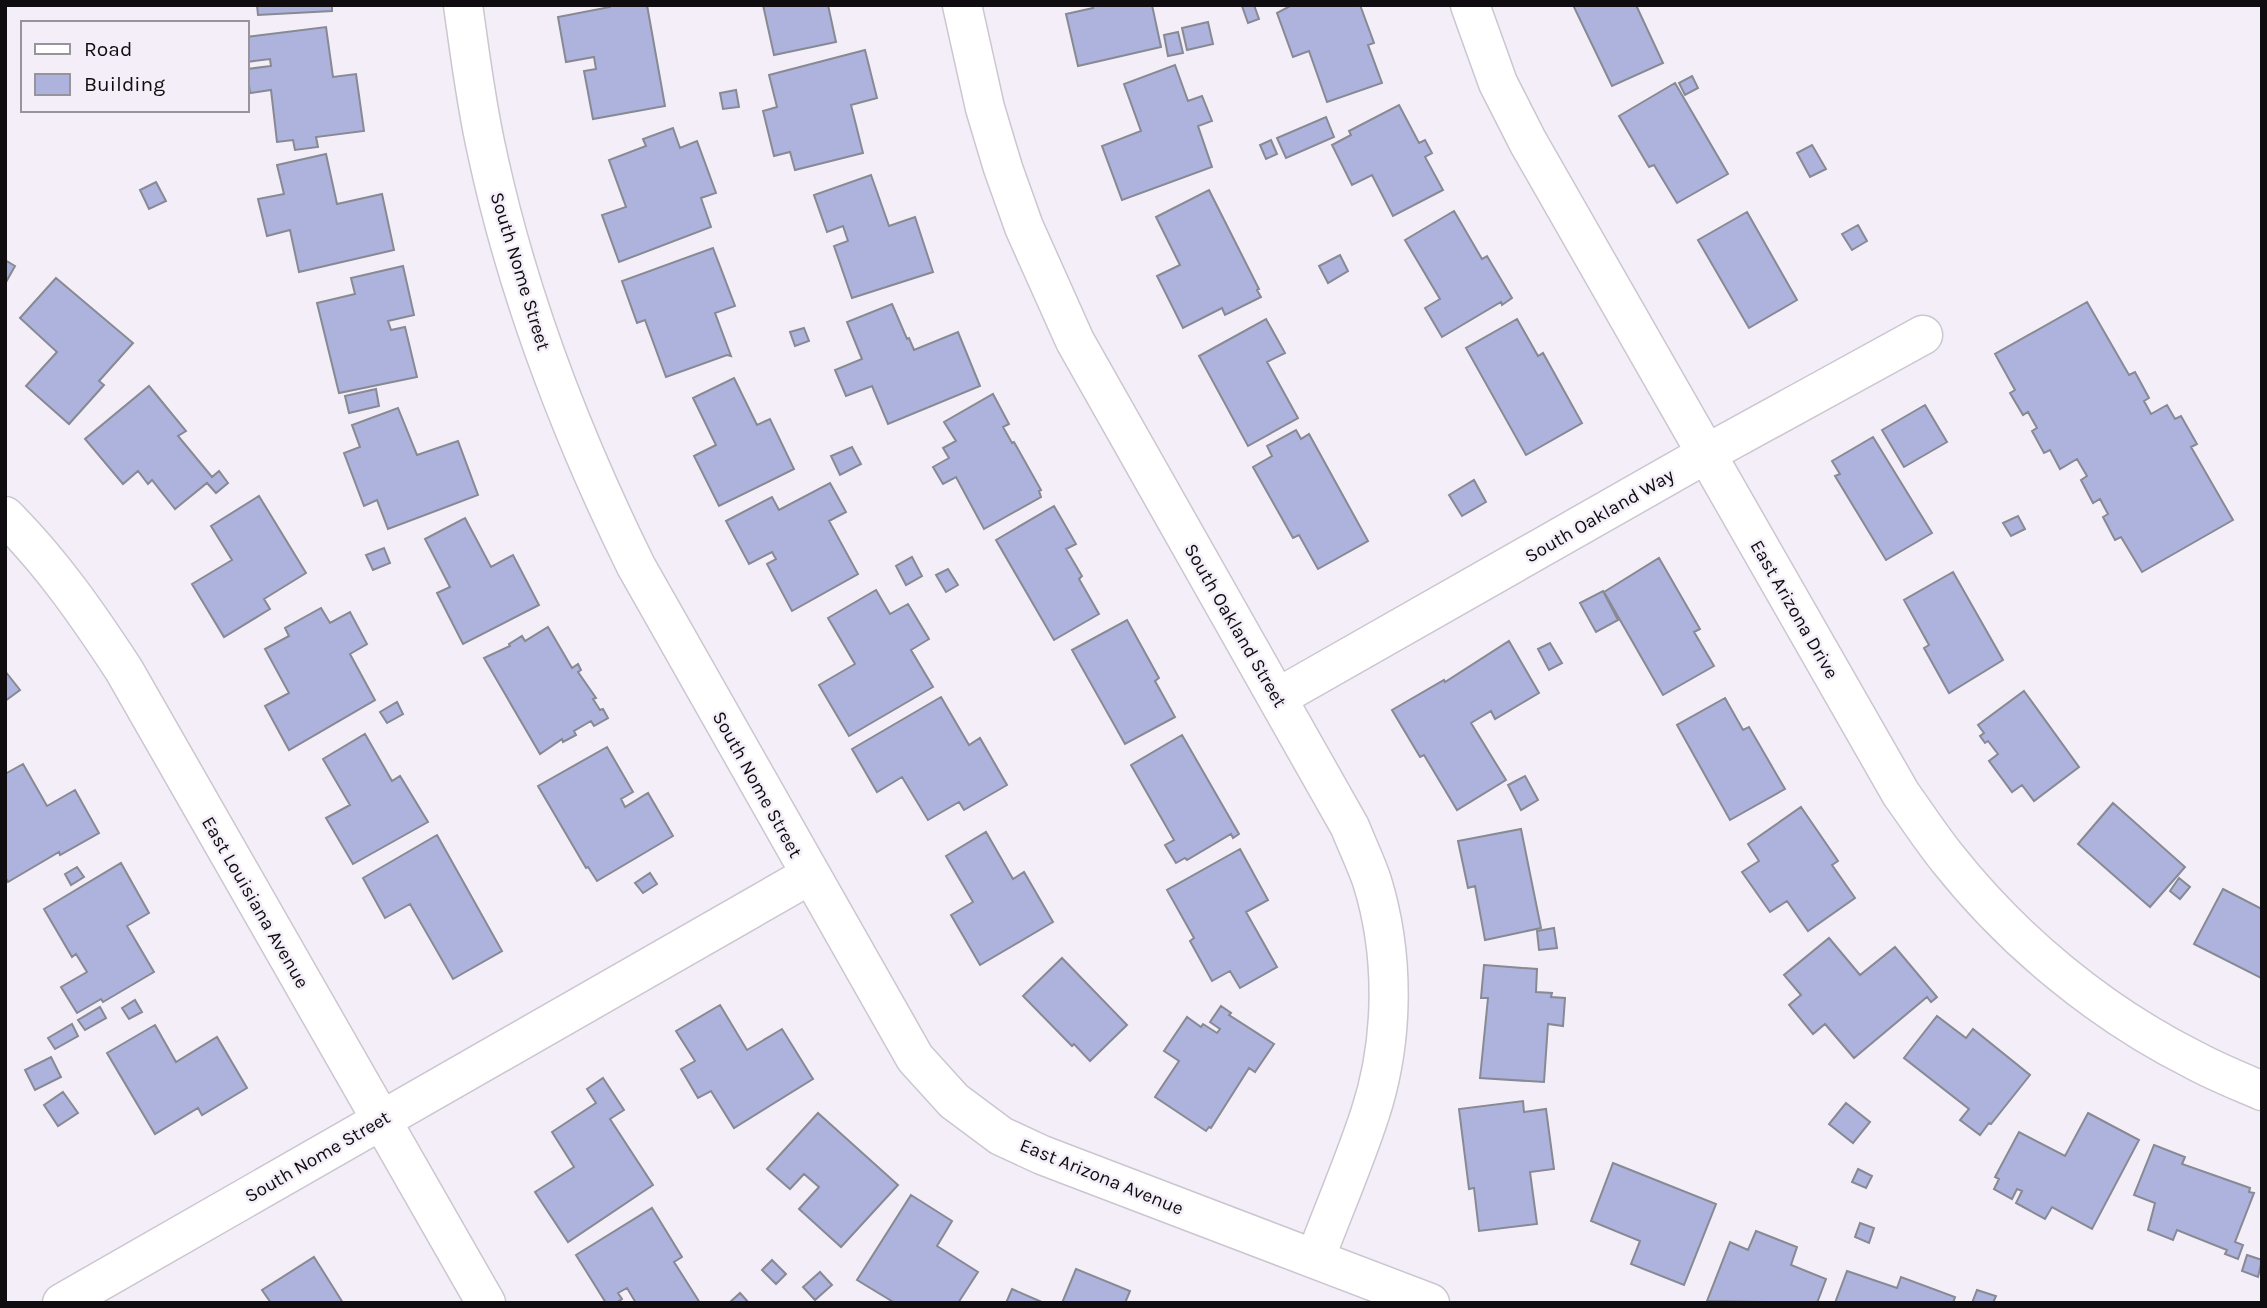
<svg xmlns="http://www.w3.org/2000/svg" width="2267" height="1308" font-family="Karla,sans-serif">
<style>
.building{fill:#adb3dd;stroke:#878993;stroke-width:2}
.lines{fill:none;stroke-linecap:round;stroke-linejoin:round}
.minor-casing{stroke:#cbc6d0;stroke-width:41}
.minor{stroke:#fff;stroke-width:38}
.labels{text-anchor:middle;stroke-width:5;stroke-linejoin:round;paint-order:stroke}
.street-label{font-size:19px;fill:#0f0d10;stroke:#f4eef8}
</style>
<rect width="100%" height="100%" fill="#f4eef8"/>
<!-- building -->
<path class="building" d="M257,5H332V11L258,15Z
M610,5H647L665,106L593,119L584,71L596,69L594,57L566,62L558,17L610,7Z
M763,5H828L836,42L774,55Z
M1092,5H1152L1161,47L1078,66L1066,14L1093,8Z
M1254,5L1259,19L1248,23L1242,6Z
M1292,5H1360L1374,43L1368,45L1382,83L1327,102L1309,51L1293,57L1277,13Z
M1573,5H1636L1663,63L1612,86Z
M1208,22L1213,44L1187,50L1182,28Z
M326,27L333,77L356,74L364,131L316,137L318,147L295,150L293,140L277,142L271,90L250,93L247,69L271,66L270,59L247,62V37Z
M1178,32L1183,53L1168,56L1164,35Z
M865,50L877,98L851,105L863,153L795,170L790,152L774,156L763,111L777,107L769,75Z
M1175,65L1188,101L1202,96L1212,121L1198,126L1212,167L1122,200L1102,146L1141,131L1124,84Z
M1692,76L1698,88L1685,95L1679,83Z
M1675,83L1728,174L1677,203L1654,165L1649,167L1619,116Z
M736,90L739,107L723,109L720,93Z
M1399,105L1419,143L1425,140L1432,153L1425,157L1443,190L1393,216L1372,175L1352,185L1332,145L1351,135L1349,131Z
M1326,117L1334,137L1286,158L1277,138Z
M673,128L680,148L697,141L716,193L701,198L711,227L619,262L602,215L626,207L609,160L646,146L643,139Z
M1271,140L1277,154L1266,159L1260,145Z
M1812,145L1826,169L1810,177L1797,153Z
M326,154L337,204L382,194L394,250L299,272L290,230L267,236L258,199L284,194L277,165Z
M871,175L889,226L915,217L933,272L852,298L834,246L848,241L843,226L827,232L814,195Z
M156,182L166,201L149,209L140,190Z
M1209,190L1259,289L1257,290L1261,297L1225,315L1222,308L1183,328L1157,276L1180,265L1156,217Z
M1454,211L1482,259L1487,256L1512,298L1502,305L1501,302L1442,337L1425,308L1440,299L1405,240Z
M1747,212L1797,300L1749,328L1698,240Z
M1858,225L1867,241L1852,250L1842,234Z
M713,248L735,306L715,313L731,356L727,355L666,377L645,320L637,323L622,281Z
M1340,255L1348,271L1328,283L1319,266Z
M5,260L15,266L5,284Z
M403,266L414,315L388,321L391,330L405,327L417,377L339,393L317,303L355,294L351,278Z
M56,278L133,343L99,381L104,385L69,424L26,386L57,352L20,318Z
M2087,302L2129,375L2135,372L2149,398L2144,401L2151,414L2167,405L2175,419L2181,416L2197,444L2191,447L2233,520L2142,572L2121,537L2115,540L2103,517L2108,514L2100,499L2093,503L2081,480L2087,476L2077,459L2060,469L2050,450L2044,453L2032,431L2037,428L2028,412L2023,415L2010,393L2015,390L1995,354Z
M892,304L907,339L909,338L914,350L958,332L980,386L888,424L872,386L846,396L835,370L862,359L847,322Z
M1266,319L1285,353L1267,362L1298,418L1248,446L1199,356Z
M1517,319L1538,356L1543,353L1582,423L1526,455L1466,348Z
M804,328L809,341L795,346L790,332Z
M734,378L757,425L770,419L794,469L719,506L694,456L716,445L693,398Z
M149,386L186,431L178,436L212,477L219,471L228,483L216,493L207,483L175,509L152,480L148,484L138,471L123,484L85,439Z
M376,389L379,406L349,413L345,396Z
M993,394L1009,424L1003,427L1012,443L1014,442L1041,490L1039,491L1041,497L984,529L956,477L943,484L933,467L949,458L943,448L956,441L944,422Z
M1925,405L1947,442L1904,467L1882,430Z
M398,408L417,455L458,441L478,495L388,529L377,500L364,506L344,453L360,447L352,425Z
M1296,430L1301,439L1309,434L1368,541L1318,569L1299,535L1293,538L1253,467L1272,456L1267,446Z
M1873,437L1932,533L1886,560L1835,476L1840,474L1832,461Z
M852,447L861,464L840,475L831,456Z
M1474,480L1486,502L1462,516L1449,495Z
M830,483L846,512L829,521L858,574L792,611L767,564L776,559L772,552L749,564L726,521L772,497L779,510Z
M259,496L306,573L264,599L270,609L224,637L192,584L232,560L211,526Z
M1054,506L1076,544L1066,549L1082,576L1079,579L1099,614L1054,640L996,540Z
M2018,516L2025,529L2011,536L2003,523Z
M465,518L491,567L513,555L539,605L463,644L437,593L450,587L425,539Z
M384,548L390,563L373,570L366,555Z
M912,557L922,576L906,585L896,566Z
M1659,558L1700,629L1694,632L1714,666L1663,695L1604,592Z
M948,569L958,585L946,592L936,575Z
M1953,572L2003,660L1949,693L1924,648L1929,645L1904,600Z
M876,590L890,614L908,604L929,639L911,650L933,687L849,736L819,685L855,664L828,618Z
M1603,591L1618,620L1596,632L1580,603Z
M321,608L330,623L350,612L367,644L350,654L375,700L289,750L265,706L289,693L265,649L289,636L285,628Z
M1127,620L1159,678L1155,681L1175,717L1125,744L1072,650Z
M548,627L572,668L578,664L581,670L578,672L596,698L593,699L600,710L603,709L608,718L594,726L591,721L574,731L576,735L563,742L562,739L540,754L484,658L510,646L509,644L522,636L525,641Z
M1509,641L1539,693L1495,719L1491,711L1471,723L1506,780L1457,810L1424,755L1420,757L1392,710L1444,680L1445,682Z
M1550,643L1562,663L1549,670L1538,649Z
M5,671L20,690L5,701Z
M2024,691L2079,767L2034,801L2022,785L2012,792L1989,761L1998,754L1988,741L1985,743L1980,736L1984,733L1978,725Z
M941,697L969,745L980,738L1007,785L964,810L959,802L928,820L902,777L877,792L852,749Z
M1725,698L1743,730L1749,727L1785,789L1730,820L1677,725Z
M397,702L403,714L387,723L380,712Z
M365,734L392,781L400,776L428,822L353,864L326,818L350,805L323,759Z
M1182,735L1239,834L1233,838L1231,834L1187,860L1185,858L1176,863L1165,845L1174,840L1131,765Z
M607,747L633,792L621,799L625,807L648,793L673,836L597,881L588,867L586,868L538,786Z
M23,764L47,806L75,790L99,833L60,855L59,852L8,882L5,877V774Z
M1525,776L1538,800L1521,810L1508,785Z
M2113,803L2185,867L2150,907L2078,844Z
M1801,807L1838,861L1832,865L1855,898L1808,931L1787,901L1770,912L1742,872L1759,861L1748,844Z
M1521,829L1541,928L1485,940L1475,886L1468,888L1458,841Z
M986,832L1013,879L1024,872L1053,922L980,965L951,915L973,902L946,856Z
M437,835L502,951L453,979L410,904L385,918L363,878Z
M1240,849L1268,900L1246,912L1277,967L1240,988L1230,971L1212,981L1190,941L1194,938L1167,890Z
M121,863L149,913L127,926L154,972L103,1002L101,999L77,1013L61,987L87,972L76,954L72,957L44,909Z
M77,867L84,877L71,885L65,874Z
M650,873L657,884L643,893L635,883Z
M2179,878L2190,887L2180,899L2170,891Z
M2223,889L2262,909L2261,978L2194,944Z
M1554,928L1557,948L1539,950L1537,931Z
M1829,938L1860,975L1895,947L1937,997L1931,1002L1927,997L1854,1058L1825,1024L1813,1034L1789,1005L1801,995L1784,975Z
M1062,958L1127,1025L1090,1061L1074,1044L1072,1046L1023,996Z
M1484,965L1537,969L1536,992L1552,993L1551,997L1565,998L1563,1026L1548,1024L1544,1082L1480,1078L1488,998H1481Z
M135,1000L142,1012L129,1019L122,1008Z
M720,1005L747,1050L782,1029L813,1079L734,1128L711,1091L698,1098L681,1069L695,1061L676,1031Z
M1221,1006L1231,1013L1229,1015L1274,1044L1255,1072L1249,1068L1211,1128L1209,1127L1206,1131L1155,1097L1179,1061L1164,1051L1187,1017L1201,1027L1203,1024L1217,1033L1220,1029L1210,1022Z
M100,1007L106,1018L85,1030L78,1020Z
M1937,1016L1966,1038L1973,1029L2030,1075L1991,1124L1989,1123L1980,1135L1960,1120L1969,1109L1904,1058Z
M72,1024L78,1036L55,1049L48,1038Z
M155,1025L176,1062L217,1037L247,1088L202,1115L198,1108L155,1134L107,1053Z
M51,1057L61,1077L35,1090L25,1070Z
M603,1078L624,1110L610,1119L653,1185L568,1242L535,1192L574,1167L552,1132L596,1103L587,1089Z
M63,1092L78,1113L58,1126L44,1105Z
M1523,1101L1524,1112L1546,1109L1554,1169L1530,1172L1537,1224L1479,1231L1474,1188L1469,1189L1459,1109Z
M1846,1103L1870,1122L1853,1143L1829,1124Z
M818,1113L898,1185L841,1247L799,1209L819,1187L804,1174L790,1189L767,1169Z
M2088,1113L2139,1140L2092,1229L2052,1207L2045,1219L2016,1203L2022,1191L2017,1189L2012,1199L1994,1189L1999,1179L1995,1177L2019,1132L2065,1156Z
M2154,1145L2185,1157L2182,1164L2250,1188L2249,1192L2254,1193L2235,1242L2243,1245L2238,1259L2225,1254L2227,1250L2177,1230L2173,1240L2148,1230L2155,1203L2134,1195Z
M1613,1163L1716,1204L1684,1285L1631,1264L1640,1241L1591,1221Z
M1858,1169L1872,1176L1866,1188L1852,1182Z
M911,1195L952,1221L937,1246L978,1272L958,1303H895L857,1280Z
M652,1208L682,1257L674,1262L700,1303H636L627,1288L618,1293L622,1299L616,1303H606L576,1255Z
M1860,1223L1874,1228L1869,1243L1855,1237Z
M1756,1231L1797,1247L1791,1265L1826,1279L1817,1303L1707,1301L1730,1242L1748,1250Z
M2247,1255L2262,1260L2258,1277L2242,1271Z
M314,1257L343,1303H271L262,1290Z
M772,1260L786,1274L776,1284L762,1270Z
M1076,1269L1130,1291L1125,1303H1062Z
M1847,1271L1897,1288L1901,1277L1955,1297L1953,1303H1835Z
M820,1272L832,1285L815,1300L803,1287Z
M1012,1289L1044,1303H1006Z
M1977,1290L1996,1296L1993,1303H1972Z
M740,1293L749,1303H729Z"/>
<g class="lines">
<defs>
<path id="minor" d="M463,5C470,54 476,104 487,152C518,297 571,434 636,566L915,1058L954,1101L1001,1136L1042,1155L1430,1303
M962,5L985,108L1003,168L1024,227L1075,341L1350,827C1357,845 1366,863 1372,881C1395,955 1394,1041 1370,1114C1354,1163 1333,1211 1315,1259
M1470,5L1498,83L1528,142L1901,794C1917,816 1931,838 1948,859C2013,941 2100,1013 2194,1060C2216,1072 2239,1081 2262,1091
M5,516C52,563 88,615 124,670L486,1303
M1277,698L1706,454L1923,335
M62,1303L810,875"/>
</defs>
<!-- minor casing -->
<use href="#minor" class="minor-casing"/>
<!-- minor -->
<use href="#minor" class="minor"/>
</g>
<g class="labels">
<!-- street labels -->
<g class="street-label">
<text transform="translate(521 271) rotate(73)" y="7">South Nome Street</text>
<text transform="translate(1599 515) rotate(-30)" y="7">South Oakland Way</text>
<text transform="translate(1795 609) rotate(60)" y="7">East Arizona Drive</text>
<text transform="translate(1236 625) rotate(60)" y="7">South Oakland Street</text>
<text transform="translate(758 784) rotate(61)" y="7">South Nome Street</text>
<text transform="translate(256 902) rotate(60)" y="7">East Louisiana Avenue</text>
<text transform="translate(317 1156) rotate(-30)" y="7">South Nome Street</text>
<text transform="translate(1102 1176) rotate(22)" y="7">East Arizona Avenue</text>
</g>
</g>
<!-- border -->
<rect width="2267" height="1308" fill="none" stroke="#0f0d10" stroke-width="14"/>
<!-- legend -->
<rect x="21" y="21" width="228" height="91" fill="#f4eef8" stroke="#98949b" stroke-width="2"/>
<rect x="35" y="44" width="35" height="10" fill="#ffffff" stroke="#98949b" stroke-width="2"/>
<text x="84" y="56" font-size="21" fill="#0f0d10">Road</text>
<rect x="35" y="74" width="35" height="21" fill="#adb3dd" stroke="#98949b" stroke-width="2"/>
<text x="84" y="91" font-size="21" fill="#0f0d10">Building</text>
</svg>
